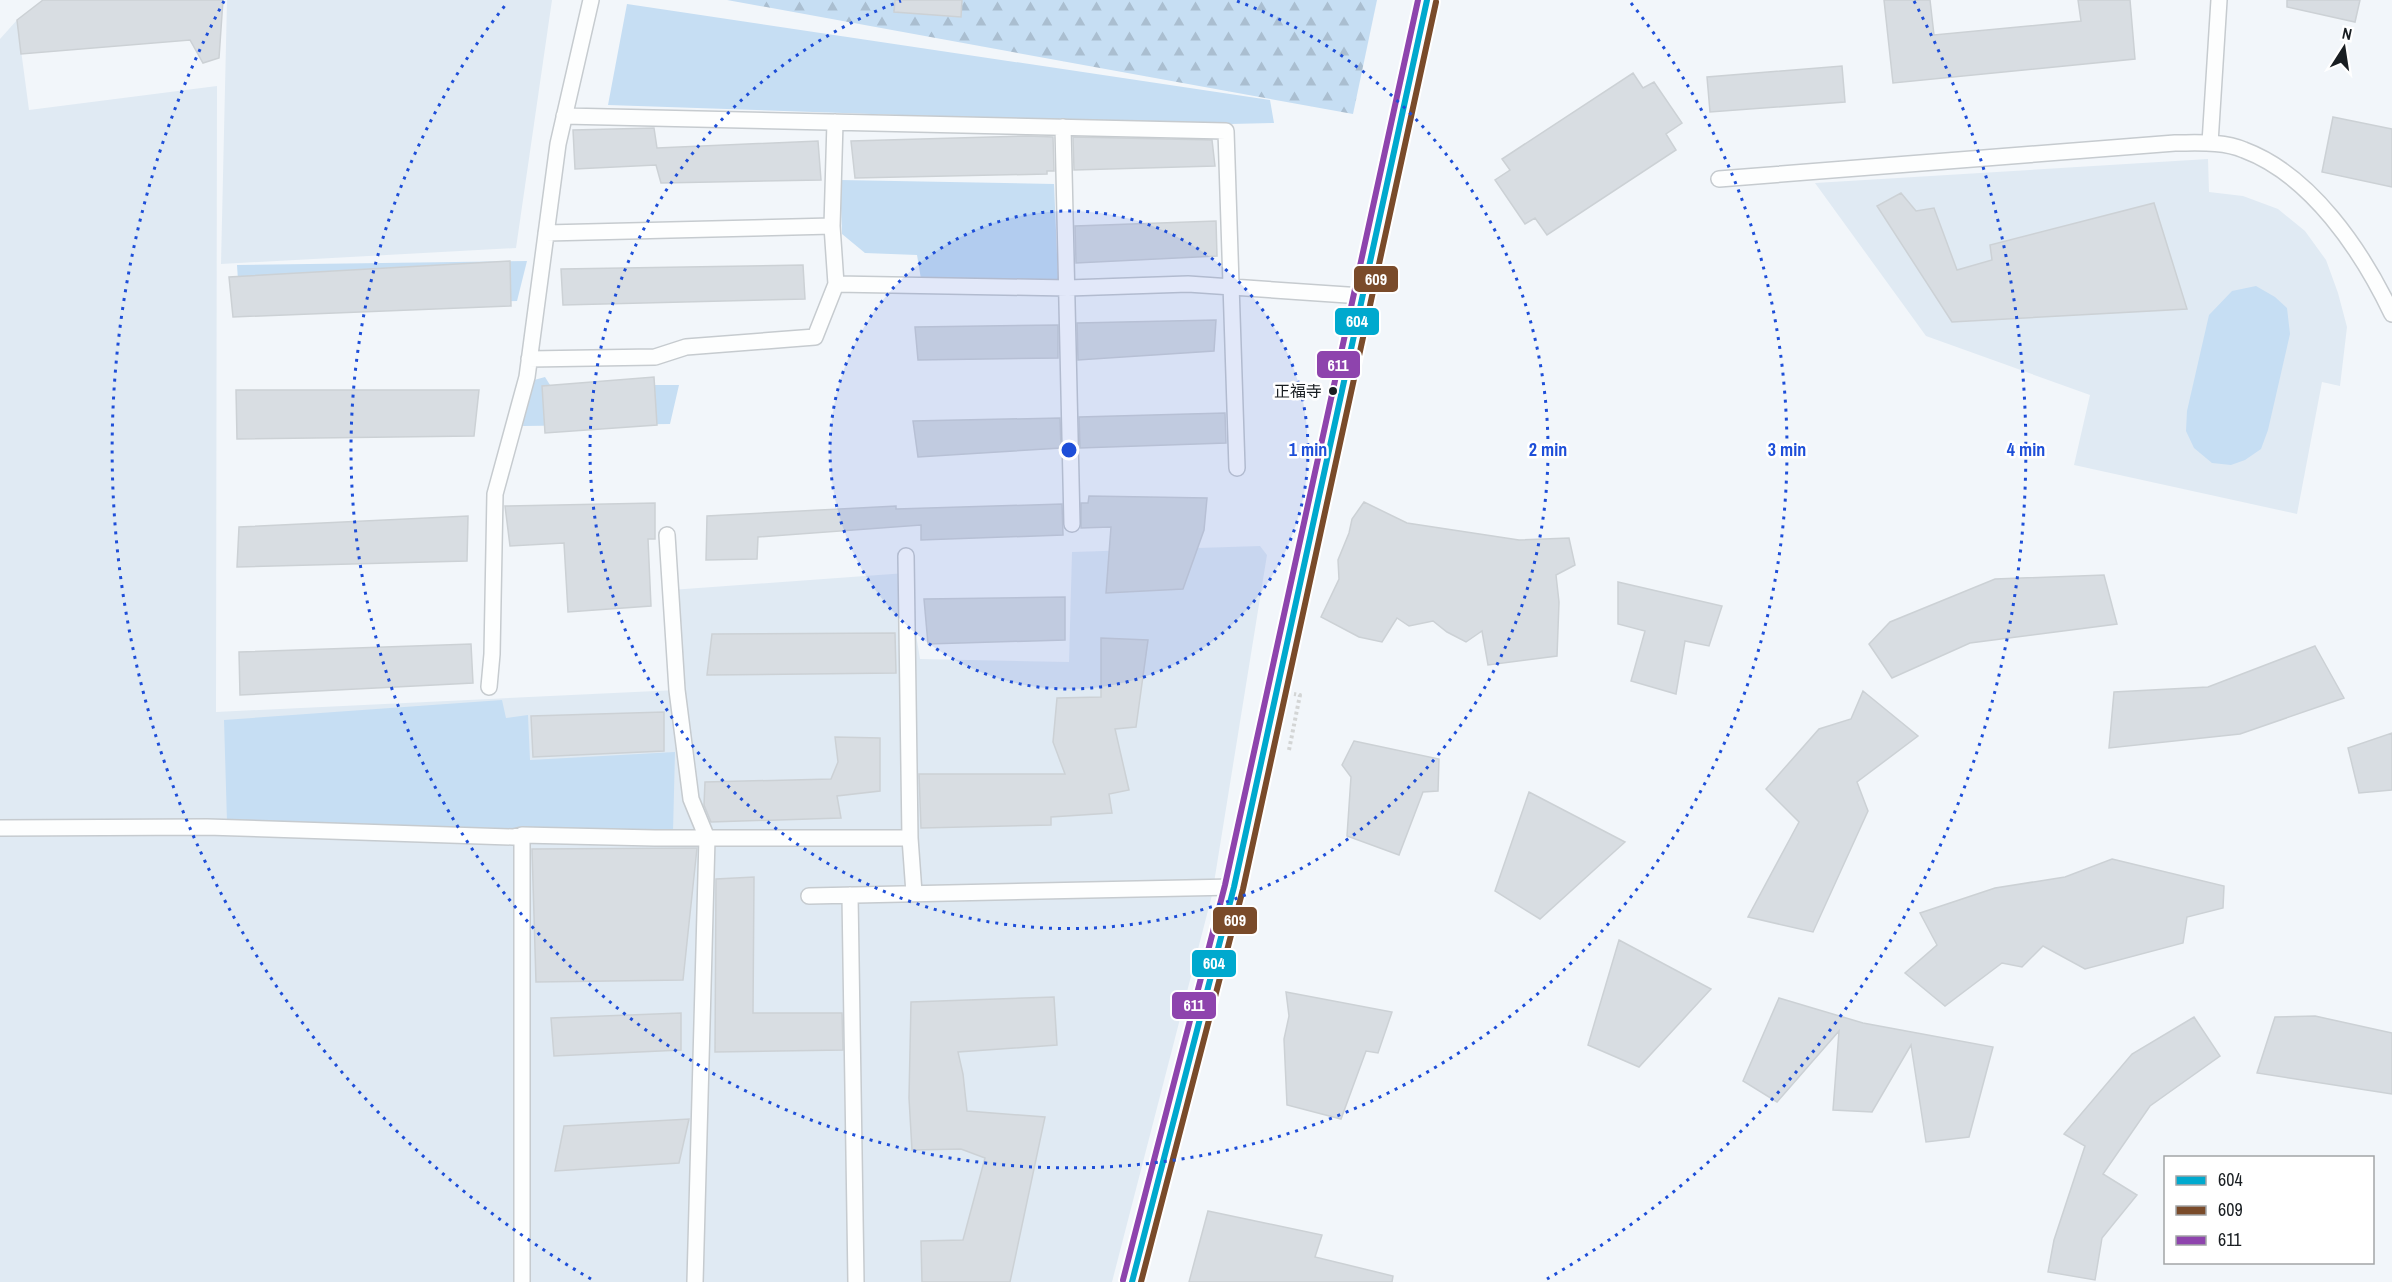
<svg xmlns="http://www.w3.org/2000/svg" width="2392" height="1282" font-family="'Archivo Narrow','Noto Sans SC',sans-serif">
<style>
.built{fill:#e0eaf3}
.grass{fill:#c6def3}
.forest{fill:url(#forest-firs)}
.building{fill:#d8dde2;stroke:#ccd1d5;stroke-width:1.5}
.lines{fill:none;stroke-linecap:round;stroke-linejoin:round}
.street-casing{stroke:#c6cbcf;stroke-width:18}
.secondary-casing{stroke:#c6cbcf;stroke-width:24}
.path{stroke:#d3d5d5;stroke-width:4;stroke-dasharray:3 3;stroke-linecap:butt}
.street{stroke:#fdfefe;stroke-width:15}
.secondary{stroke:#fdfefe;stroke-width:21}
.bus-1-casing{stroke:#fff;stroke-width:10}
.bus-2-casing{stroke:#fff;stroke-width:10}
.bus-3-casing{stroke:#fff;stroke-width:10}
.bus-1{stroke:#00a9ce;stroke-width:6}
.bus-2{stroke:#7a4b2a;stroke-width:6}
.bus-3{stroke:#8e44ad;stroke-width:6}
.ring{fill:none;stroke:#1d4ed8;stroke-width:3;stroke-dasharray:3 6}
.bus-dot{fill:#191e22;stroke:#fff;stroke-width:2}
.labels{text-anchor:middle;stroke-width:5;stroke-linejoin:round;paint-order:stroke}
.bus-label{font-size:16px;fill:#191e22;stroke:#fff;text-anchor:end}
.centre{fill:#1d4ed8;stroke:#fff;stroke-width:3}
.ring-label{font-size:18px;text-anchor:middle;font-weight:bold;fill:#1d4ed8;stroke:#fff;stroke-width:5;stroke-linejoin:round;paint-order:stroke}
.line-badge{stroke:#fff;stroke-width:2}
.badge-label{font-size:16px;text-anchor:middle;font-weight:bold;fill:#fff}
</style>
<defs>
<pattern id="forest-firs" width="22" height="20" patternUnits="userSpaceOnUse" patternTransform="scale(1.5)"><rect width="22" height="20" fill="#c6def3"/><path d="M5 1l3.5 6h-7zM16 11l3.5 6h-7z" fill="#aabed0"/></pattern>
</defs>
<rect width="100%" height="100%" fill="#f2f6fa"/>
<!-- built -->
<path class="built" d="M227,0H552L516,248L221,264Z
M17,20L29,110L217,86L216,712L677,690L671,590L906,573L920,659L1069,662L1072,552L1260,546L1267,555L1212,895L1112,1282H0V39Z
M2208,159L2209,192L2243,196L2278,209L2305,231L2326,260L2338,293L2347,327L2340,386L2322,382L2297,514L2074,465L2090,395L1926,336L1815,183Z"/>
<!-- grass -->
<path class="grass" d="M627,4L1270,100L1274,123L1189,125L608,105Z
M840,180L1054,184L1058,279H921L917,255L865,253L842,234Z
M527,261L517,301L240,311L237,265Z
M2256,286L2275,297L2287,308L2290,334L2268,430L2261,449L2245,460L2231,465L2212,463L2194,448L2186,431L2187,411L2209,315L2232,291Z
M545,377L550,385H679L670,424L523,426L527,382Z
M502,700L506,718L528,715L530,760L675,752L673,832L227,822L224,720Z"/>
<!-- forest -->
<path class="forest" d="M727,0H1377L1353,114Z"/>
<!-- building -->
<path class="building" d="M43,0H223L219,58L203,63L190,40L21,54L17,20Z
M895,0H962L961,17L894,12Z
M1884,0H1930L1934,35L2081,21L2078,0H2130L2135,59L1893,83Z
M2287,0H2360L2355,22L2287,7Z
M1842,66L1845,102L1710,112L1707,77Z
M1633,73L1643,88L1654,82L1682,123L1666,134L1676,150L1547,235L1535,218L1525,224L1495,180L1510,170L1502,159Z
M2333,117L2392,129V187L2322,172Z
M654,128L657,148L818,141L821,180L661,183L656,165L575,169L573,130Z
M1028,136L1053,137L1054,171H1047V174L855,178L851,141Z
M1073,137L1212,140L1215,166L1074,170Z
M1901,193L1916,211L1934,208L1957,270L1992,260L1990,245L2154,203L2187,309L1952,322L1877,206Z
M1216,221L1217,256L1076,263L1075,226Z
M510,261L511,306L233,317L229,277Z
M803,265L805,299L563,305L561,269Z
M1216,320L1214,351L1078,360L1077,323Z
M1058,325V358L918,360L915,327Z
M654,377L657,425L545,433L542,386Z
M236,390H479L474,436L237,439Z
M1225,413L1226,443L1080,448L1079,417Z
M1060,418L1061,448L918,457L913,421Z
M1089,496L1207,498L1204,530L1183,589L1106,593L1111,527L1081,528V503H1088Z
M1364,502L1407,523L1519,540L1569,538L1575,565L1556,575L1559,602L1557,656L1488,665L1482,631L1466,642L1447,632L1433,621L1409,626L1397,618L1382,642L1359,637L1321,617L1339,579L1338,560L1349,533L1352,519Z
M655,503V539H648L651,606L568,612L564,543L510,546L505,506Z
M1062,504L1063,535L921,540V525L758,537L757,559L706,560L707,516L896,506V509Z
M468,516L467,561L237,567L239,527Z
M2104,575L2117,624L1970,643L1892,678L1869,644L1890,622L1995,579Z
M1618,582L1722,606L1709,646L1685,641L1676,694L1631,681L1645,631L1618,624Z
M1065,597V640L928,644L924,599Z
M895,633L896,673L707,675L712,634Z
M1101,638L1148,640L1136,727L1115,729L1129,790L1109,794L1112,813L1051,817V825L921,828L919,774H1065L1053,742L1057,698L1101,697Z
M471,644L473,683L240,695L239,652Z
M2315,646L2344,698L2240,734L2109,748L2114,692L2208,687Z
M1863,691L1918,736L1857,782L1868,811L1813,932L1748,917L1799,822L1766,789L1819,729L1851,719Z
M664,712V751L533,757L531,716Z
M2392,733V790L2359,793L2348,748Z
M835,737L880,738V791L837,796L841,818L711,822L704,805L705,782L831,779L838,762Z
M1354,741L1439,759L1438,791L1423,792L1399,855L1347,836L1351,777L1342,765Z
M1529,792L1625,842L1540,919L1495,891Z
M697,848L683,980L536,982L532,849Z
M2112,859L2224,886L2223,908L2187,917L2183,943L2085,969L2043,946L2022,967L2002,963L1945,1006L1905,973L1937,945L1920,913L1995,888L2065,877Z
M754,877L753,1013H842L843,1050L715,1052L716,879Z
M1619,940L1711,989L1639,1067L1588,1045Z
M1286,992L1392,1012L1378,1053L1366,1051L1341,1119L1287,1105L1284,1039L1289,1016Z
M1054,997L1057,1045L958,1052L963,1074L967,1111L1045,1117L1010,1282H922L921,1241L963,1240L985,1158L961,1149L912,1150L909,1098L911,1002Z
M1779,998L1863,1023L1993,1047L1969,1137L1926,1142L1911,1045L1872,1112L1833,1110L1839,1031L1777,1102L1743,1081Z
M681,1013V1050L554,1056L551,1018Z
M2315,1016L2392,1033V1094L2257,1073L2275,1017Z
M2194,1017L2220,1056L2150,1106L2103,1174L2137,1195L2102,1238L2095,1280L2048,1272L2054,1240L2085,1146L2064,1134L2132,1054Z
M689,1119L679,1163L555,1171L564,1126Z
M1208,1211L1322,1235L1315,1257L1393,1276L1392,1282H1189Z"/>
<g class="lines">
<defs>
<path id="street" d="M564,116L1226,131L1237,468
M1063,127L1072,524
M2210,143L2219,0
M1719,179L2175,143C2198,143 2223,141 2244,150C2311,175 2362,251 2392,314
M832,226L835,122
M546,233L832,226L836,284L1068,288L1188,284L1362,296
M529,359L655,357L686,347L815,337L836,284
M667,535L677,690L691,799L707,838L695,1282
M906,556L910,838
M489,687L492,654L495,494L527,377L558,144L591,0
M0,828L207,827L513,837L522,835L655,838H910L914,893
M850,895L856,1282
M809,896L1234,887
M522,1282V835"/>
<path id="secondary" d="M1132,1282L1234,887L1427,0"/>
</defs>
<!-- street casing -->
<use href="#street" class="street-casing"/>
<!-- secondary casing -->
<use href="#secondary" class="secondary-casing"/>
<!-- path -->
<path class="path" d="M1289,750L1300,695L1294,694"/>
<!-- street -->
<use href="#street" class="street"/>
<!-- secondary -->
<use href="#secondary" class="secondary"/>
<defs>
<path id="bus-1" d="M1132,1282L1234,887L1427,0"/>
<path id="bus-2" d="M1141,1282L1243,889L1436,2"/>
<path id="bus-3" d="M1123,1280L1225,885L1418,0"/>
</defs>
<!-- bus-1 casing -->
<use href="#bus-1" class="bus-1-casing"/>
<!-- bus-2 casing -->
<use href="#bus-2" class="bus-2-casing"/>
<!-- bus-3 casing -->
<use href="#bus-3" class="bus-3-casing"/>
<!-- bus-1 -->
<use href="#bus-1" class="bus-1"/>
<!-- bus-2 -->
<use href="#bus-2" class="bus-2"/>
<!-- bus-3 -->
<use href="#bus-3" class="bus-3"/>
</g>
<!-- distance rings -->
<circle cx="1069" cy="450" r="239" fill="#1d4ed8" fill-opacity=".12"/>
<g class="ring">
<circle cx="1069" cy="450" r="239"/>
<path d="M1237 1A479 479 0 1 1 901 1"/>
<path d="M1631 3A718 718 0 1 1 507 3"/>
<path d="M591 1279A957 957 0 0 1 224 1M1914 1A957 957 0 0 1 1547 1279"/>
</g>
<!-- markers -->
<circle class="bus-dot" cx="1333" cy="391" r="5"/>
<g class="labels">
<!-- bus labels -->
<g class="bus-label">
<text x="1322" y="397">正福寺</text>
</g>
</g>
<circle cx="1069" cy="450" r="9" class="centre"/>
<g class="ring-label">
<text x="1308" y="456">1 min</text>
<text x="1548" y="456">2 min</text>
<text x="1787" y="456">3 min</text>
<text x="2026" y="456">4 min</text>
</g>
<g class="line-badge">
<rect x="1353" y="265" width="46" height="28" rx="6" fill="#7a4b2a"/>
<rect x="1334" y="307" width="46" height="29" rx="6" fill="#00a9ce"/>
<rect x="1316" y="350" width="45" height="29" rx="6" fill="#8e44ad"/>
<rect x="1212" y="906" width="46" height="29" rx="6" fill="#7a4b2a"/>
<rect x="1191" y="949" width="46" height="29" rx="6" fill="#00a9ce"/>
<rect x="1171" y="991" width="46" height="29" rx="6" fill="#8e44ad"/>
</g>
<g class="badge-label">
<text x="1376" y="285">609</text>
<text x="1357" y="327">604</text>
<text x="1338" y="371">611</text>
<text x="1235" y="926">609</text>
<text x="1214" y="969">604</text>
<text x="1194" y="1011">611</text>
</g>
<!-- legend -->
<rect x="2164" y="1156" width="210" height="108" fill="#ffffff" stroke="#a3a5a7" stroke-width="1.5"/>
<rect x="2176" y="1176" width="30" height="9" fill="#00a9ce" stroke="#a3a5a7" stroke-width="1.5"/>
<text x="2218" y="1186" font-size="18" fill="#191e22">604</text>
<rect x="2176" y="1206" width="30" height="9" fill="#7a4b2a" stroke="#a3a5a7" stroke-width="1.5"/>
<text x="2218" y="1216" font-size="18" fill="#191e22">609</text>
<rect x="2176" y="1236" width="30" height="9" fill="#8e44ad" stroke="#a3a5a7" stroke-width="1.5"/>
<text x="2218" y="1246" font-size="18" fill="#191e22">611</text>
<!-- north arrow -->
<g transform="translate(2344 48) rotate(12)" stroke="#ffffff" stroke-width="4.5" paint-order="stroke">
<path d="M0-4.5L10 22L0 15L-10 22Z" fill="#191e22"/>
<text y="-9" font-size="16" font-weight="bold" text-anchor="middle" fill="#191e22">N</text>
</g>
</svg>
